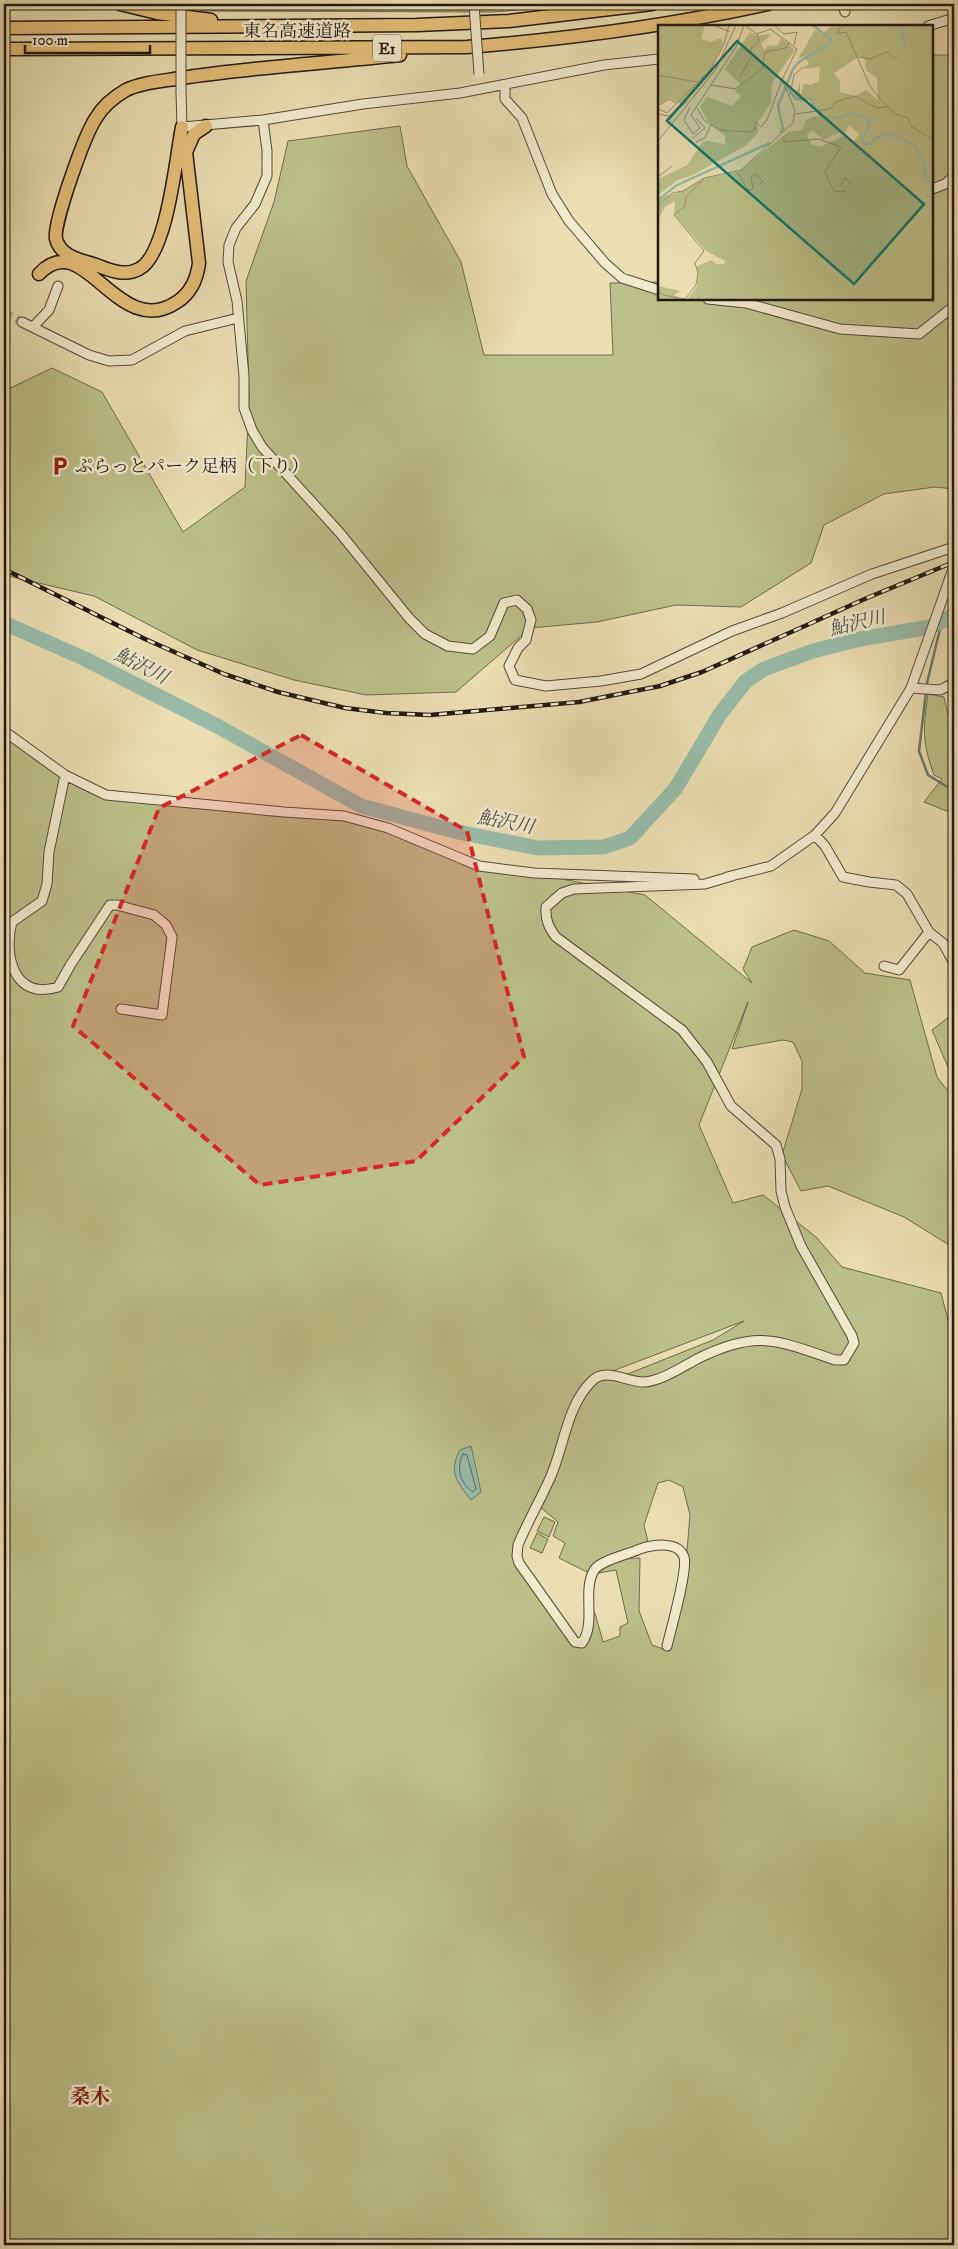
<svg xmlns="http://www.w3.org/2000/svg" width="958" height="2249" font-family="'IM FELL DW Pica','Noto Serif JP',serif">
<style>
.green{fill:#bbc089;stroke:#6e6c4d;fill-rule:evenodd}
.water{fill:#98bcaa;stroke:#697a6d}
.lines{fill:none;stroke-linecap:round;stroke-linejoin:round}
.shore{stroke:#5d6a5e;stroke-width:1}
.stream{stroke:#697a6d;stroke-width:2.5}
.river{stroke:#98bcaa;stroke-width:15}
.minor-tunnel{stroke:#c2b692;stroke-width:9;stroke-dasharray:9 4.5;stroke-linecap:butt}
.minor-casing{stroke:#544a39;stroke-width:11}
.highway-casing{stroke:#221811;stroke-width:15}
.minor{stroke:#f1eacd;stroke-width:9}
.highway{stroke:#e5bf79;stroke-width:12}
.rail-casing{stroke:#221811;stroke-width:4.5}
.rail{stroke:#f1eacd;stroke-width:2.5;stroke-dasharray:8;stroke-linecap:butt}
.minor-bridge-casing{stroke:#544a39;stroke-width:11;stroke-linecap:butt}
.minor-bridge{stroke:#f1eacd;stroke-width:9}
.marked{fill:#d62828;fill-opacity:0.2;stroke:#d62828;stroke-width:4;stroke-dasharray:10 6;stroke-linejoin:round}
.labels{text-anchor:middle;stroke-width:5;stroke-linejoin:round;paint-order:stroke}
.shield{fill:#f1eacd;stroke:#605749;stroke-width:1}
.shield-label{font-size:16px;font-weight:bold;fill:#221811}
.street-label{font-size:18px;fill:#221811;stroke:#f1eacd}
.poi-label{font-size:18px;fill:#221811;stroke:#f1eacd;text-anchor:start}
.water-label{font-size:19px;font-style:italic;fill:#4b5147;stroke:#f1eacd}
.quarter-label{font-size:20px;font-weight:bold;fill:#7a1f14;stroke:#f1eacd}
.inset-river{fill:none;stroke:#98bcaa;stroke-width:2.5}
.inset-road{fill:none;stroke:#9a8f72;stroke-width:1}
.view{fill:#0f766e;fill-opacity:0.15;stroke:#0f766e;stroke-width:2.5}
.inset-edge{fill:none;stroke:#221811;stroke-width:2.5}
</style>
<rect width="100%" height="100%" fill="#eadeb2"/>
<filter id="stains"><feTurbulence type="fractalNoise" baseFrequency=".004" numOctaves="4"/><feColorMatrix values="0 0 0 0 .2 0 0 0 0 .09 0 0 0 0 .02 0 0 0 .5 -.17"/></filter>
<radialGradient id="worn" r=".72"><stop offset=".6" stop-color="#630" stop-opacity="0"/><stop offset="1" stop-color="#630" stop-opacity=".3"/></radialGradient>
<!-- green -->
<path class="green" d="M201,4H554L542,8L494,12L202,11Z
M932,55H954V489L935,487L884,494L824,525L811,563L741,607L676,605L597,622L530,628L456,692L366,695L294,680L197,650L94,596L4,575V391L52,368L102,392L183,532L245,487L249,398L246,281L274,202L288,141L400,126L407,166L461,262L484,355H613L610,283L659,282V299H932Z
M928,694L944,697L949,719L954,717V814L924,802L942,779L934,775C922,742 923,728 928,694Z
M4,735L32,752L74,785L147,799L358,820L464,860L645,895L752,983L743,969L752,947L794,930L829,941L865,973L910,980L937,1077L954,1099V1248L904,1217L828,1186L801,1191L782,1155L802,1089V1061L793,1042L783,1040L732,1049L748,1002L699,1125L733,1203L763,1195L816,1237L842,1267L941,1293L954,1343V2245H4ZM744,1321L713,1340L620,1377L602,1375ZM669,1480L683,1487L690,1515L683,1598L669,1651L652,1645L639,1611L640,1558C624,1558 611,1562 599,1573L616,1570L628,1623L620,1627V1636L603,1642L595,1613L591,1609L580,1647L518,1563L527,1527L539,1506L558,1522L553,1536L565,1543L559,1558L587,1572L648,1542L644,1525L658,1483Z
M954,1013V1081L932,1030Z
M544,1517L555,1522L549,1537L537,1531Z
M537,1533L548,1539L542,1553L530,1548Z"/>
<!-- water -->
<path class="water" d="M471,1446L481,1492L471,1500C457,1482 448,1472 460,1450Z"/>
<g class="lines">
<!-- shore -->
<path class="shore" d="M463,1454L467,1455L476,1489L473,1492C460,1484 456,1467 463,1454Z"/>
<!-- stream -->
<path class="stream" d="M926,687L942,621
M926,692L919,751L928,775L954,791"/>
<!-- river -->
<path class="river" d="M4,623L83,658L219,727L361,806L458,832L538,848L604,847L630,838L676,788L720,714L746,681L764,669L813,651L860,639L930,627L954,615"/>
<!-- minor-tunnel -->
<path class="minor-tunnel" d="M4,313L22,322"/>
<defs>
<path id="minor" d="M843,4L845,12
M928,26L954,18
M505,85V99L522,118L552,194L569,221L605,263L622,278L659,290
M181,92L182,127L263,120L363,104L460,93L604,65L659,59
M263,120L267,151V176L255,204L236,228L229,245L228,262L237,301L244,376V408L252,430L262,447L340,533L409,618L425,634L448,646L473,649L490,636L504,603L517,600L527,609L531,620L526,640L518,648L509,666L515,680L546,686L601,681L641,674L732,631L782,613L872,574L954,547
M932,189L945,184L954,176
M708,299L746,303L840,329L919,334L954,306
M22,322L89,355L109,361L132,360L185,331L238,318
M33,327L49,310L58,286
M911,688L940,690L954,683
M4,731L65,775L106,795L284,812L344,816L388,828L479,866L534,873L694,879
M65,775L49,852L47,884L42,901L12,922C3,955 14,1001 58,987L71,964L110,905H117L154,915L166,925L172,937L162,1015L121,1009
M815,835L825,846L843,877L869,882L896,885L907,894L929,932L943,943L954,963
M727,877L771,866L815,835L835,813L911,688L954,566
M884,966L899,970L929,932
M667,1646C671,1629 688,1570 684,1557C678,1540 652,1545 640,1549C629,1554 602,1560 595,1569C581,1589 597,1622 582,1643L575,1642L519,1563L517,1556L518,1545C528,1521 541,1499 551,1476C564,1446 567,1406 591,1382C606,1366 627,1383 645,1382C663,1380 682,1367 697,1359C757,1329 776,1340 835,1360H844L854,1343L852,1336L801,1246L785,1207L781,1191L780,1159L776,1145L731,1106L707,1062L682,1030L556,937C549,928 545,920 546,907L562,893L574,889L705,884L732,876"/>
<path id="highway" d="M120,4L157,13L211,20
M4,28L417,25L509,21L652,4
M4,49L467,47C568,39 668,26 768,4
M182,127C176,158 167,255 139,269C124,277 110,270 96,265C81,260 61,257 56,239C53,223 85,134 96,118C103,106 114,97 126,90C142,82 164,81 181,78C254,67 327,63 400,55
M39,274C84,225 117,342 177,302C191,293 197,279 199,263L186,152L194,134L206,126"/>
</defs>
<!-- minor casing -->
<use href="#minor" class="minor-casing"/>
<!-- highway casing -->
<use href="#highway" class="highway-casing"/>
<!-- minor -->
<use href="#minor" class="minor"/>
<!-- highway -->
<use href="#highway" class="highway"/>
<defs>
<path id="rail" d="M4,569L145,639L224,674L278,692L345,708L386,713L430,715L579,702L660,686L702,672L867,598L954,562"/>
</defs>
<!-- rail casing -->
<use href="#rail" class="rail-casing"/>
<!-- rail -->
<use href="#rail" class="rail"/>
<defs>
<path id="minor-bridge" d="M474,4L479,74
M181,92V4"/>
</defs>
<!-- minor-bridge casing -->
<use href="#minor-bridge" class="minor-bridge-casing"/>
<!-- minor-bridge -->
<use href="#minor-bridge" class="minor-bridge"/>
</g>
<!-- marked area -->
<path class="marked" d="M301,735L467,831L524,1057L416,1161L260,1185L73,1026L159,808Z"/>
<!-- icons -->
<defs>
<symbol id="parking-bare" viewBox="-9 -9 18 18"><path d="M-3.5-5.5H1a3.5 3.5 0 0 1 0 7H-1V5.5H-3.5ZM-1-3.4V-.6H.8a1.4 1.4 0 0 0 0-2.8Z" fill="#8f2418" stroke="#f1eacd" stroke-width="2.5" paint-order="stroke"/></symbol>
</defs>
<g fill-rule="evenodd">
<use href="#parking-bare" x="46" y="452" width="28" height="28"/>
</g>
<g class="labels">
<!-- shield labels -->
<rect class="shield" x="373" y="34.5" width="28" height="27" rx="4"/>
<g class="shield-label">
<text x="387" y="54">E1</text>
</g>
<!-- street labels -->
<g class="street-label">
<text x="297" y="37">東名高速道路</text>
</g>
<!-- poi labels -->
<g class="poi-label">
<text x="75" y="472">ぷらっとパーク足柄（下り）</text>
</g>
<!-- water labels -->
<g class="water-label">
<text transform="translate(857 622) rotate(-13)" y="7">鮎沢川</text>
<text transform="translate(142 665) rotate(27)" y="7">鮎沢川</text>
<text transform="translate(506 821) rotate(11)" y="7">鮎沢川</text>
</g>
<!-- quarter labels -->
<g class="quarter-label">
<text x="90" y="2103">桑木</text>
</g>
</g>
<!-- overview -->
<g transform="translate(658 25)">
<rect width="275" height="275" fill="#eadeb2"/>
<path d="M0,0H47L43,14L53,17L63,13L65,18L49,52L25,80L12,73L0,80ZM175,0H275V275H29L39,261V241L54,235L58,239H66L67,236L48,226L16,189L17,176L7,182L0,195V173L22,167L49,152L80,147L130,107L144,105L148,95L157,91L170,96L162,93L151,75L143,77L134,69H138L142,57V72L146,59L153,60L161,56L162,42L143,44L151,39L148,34L139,38L149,30L140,34L157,5L167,10L165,8ZM200,32L207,34L208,45L219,53L220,75L208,65L198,71L182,67V56L176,48ZM191,100L201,109L196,116L185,111L162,122L153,119L149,111L154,105L166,115L176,109L188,107ZM92,7L99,11L114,9L103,19L106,25L110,21L120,20L123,13L137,25L114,58L113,78L100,97V108L87,121L37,149L20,155L0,170V154L29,140L44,118L49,116L67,119V111L50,96L42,82L49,72L74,81L83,71L77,66L82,59L67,44ZM0,258L1,261L22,266L16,270L25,275H0Z" fill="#bbc089" fill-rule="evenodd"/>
<path class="inset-river" d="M243,0L246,21M129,63L138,74H154L155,82L162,84L165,91L182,93L193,88L210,94L211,102L204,113L206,119H213L216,114L227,109L245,114L257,122L267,139V149L274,160L275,185M122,108L125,104L120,81L135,44L141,37L172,18V14L155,0M0,175L19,160L112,118"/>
<path class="inset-road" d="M55,0L72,7M87,0L98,9L113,4M184,0L178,9L188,7L212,61L222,74L237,89L250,93L253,101L275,115M117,1L126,9L139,7L136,20M201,32L212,34L230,27L235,33H240M0,50L39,57M82,52L93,32V23L101,16L99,9M53,60L77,64L104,44L107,27L128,23L131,17M132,70L136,50L145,42M19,78L52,45L66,19L71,0M0,81L11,74L19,78M32,82L26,95L35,109L42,103L33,90M39,83L46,95L61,105L93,107L97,104V96L103,102L109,95L124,55M0,84L9,88L19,78M0,89L11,91L30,76M138,89L172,84L178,77L197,71L218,83L229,82M33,90L78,22L86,0M126,111V117L161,114L183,122L167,147L176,166L188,167M35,113L47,103L38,93M0,116L58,44L78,0M38,117L47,113L53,99M79,147L90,165L95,164L93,152L97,149L105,156L102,159M0,152L14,141M188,167L183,160L187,152L194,160M0,181L14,168L25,166L46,153L83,145L135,98L137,85L124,55L139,24L112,4M0,266L5,270L27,274L38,260L40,248L37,238L46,226L16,190L27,181L28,172L46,154"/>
<path class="view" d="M79,16L266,179L196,259L9,96Z"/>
<rect width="275" height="275" class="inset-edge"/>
</g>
<!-- margin -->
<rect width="958" height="2249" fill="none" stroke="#eadeb2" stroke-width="20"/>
<rect x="5" y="5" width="948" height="2239" fill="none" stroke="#221811" stroke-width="2.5"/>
<rect x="10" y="10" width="938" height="2229" fill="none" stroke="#221811"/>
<!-- scale -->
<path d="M25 45v8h125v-8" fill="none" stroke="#221811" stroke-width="2.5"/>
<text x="32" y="45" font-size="15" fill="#221811" stroke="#f1eacd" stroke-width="4" paint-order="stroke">100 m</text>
<rect width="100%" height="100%" filter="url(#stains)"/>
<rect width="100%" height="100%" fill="url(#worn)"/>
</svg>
